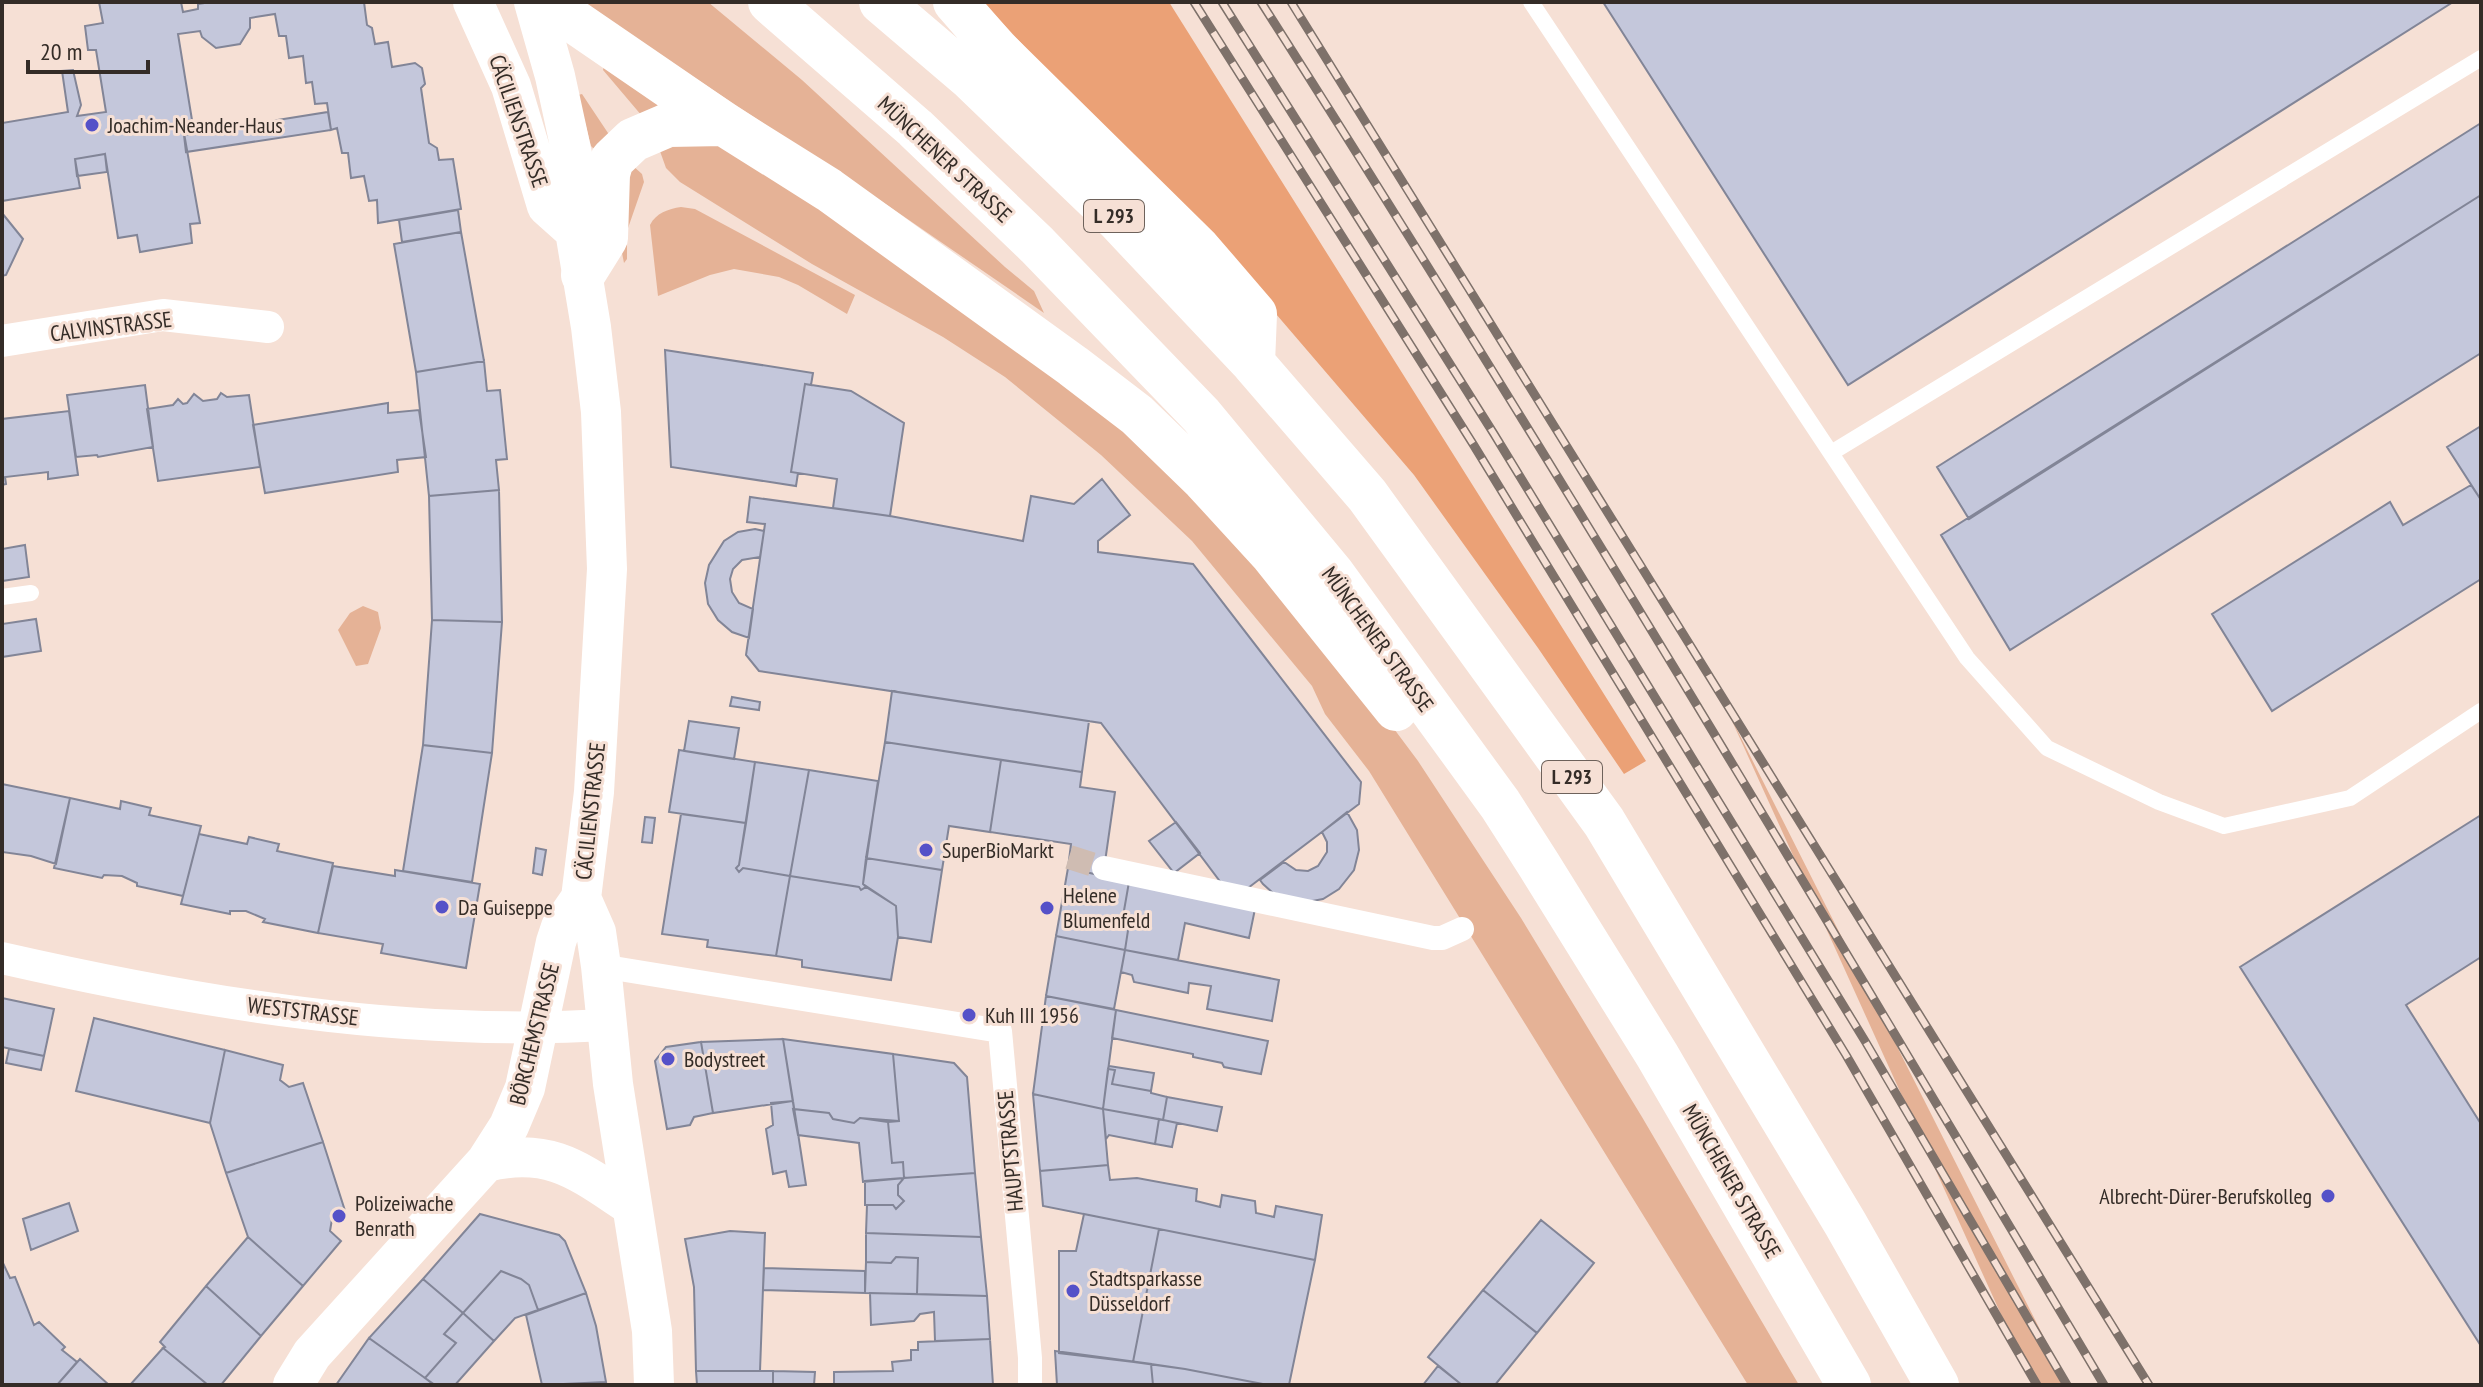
<svg xmlns="http://www.w3.org/2000/svg" width="2483" height="1387" font-family="'PT Sans Narrow',sans-serif">
<style>
.green{fill:#e5b296}
.forest{fill:#eba176}
.building{fill:#c4c7db;stroke:#828597;stroke-width:2}
.lines{fill:none;stroke-linecap:round;stroke-linejoin:round}
.pedestrian-tunnel{stroke:#cfbcb2;stroke-width:24;stroke-dasharray:24 12;stroke-linecap:butt}
.service{stroke:#fff;stroke-width:16}
.pedestrian{stroke:#fff;stroke-width:24}
.minor{stroke:#fff;stroke-width:32}
.tertiary{stroke:#fff;stroke-width:40}
.trunk{stroke:#fff;stroke-width:44}
.rail-casing{stroke:#7e716a;stroke-width:9}
.rail{stroke:#f6e0d5;stroke-width:6;stroke-dasharray:18;stroke-linecap:butt}
.poi-dot{fill:#5551c8;stroke:#f6e0d5;stroke-width:3}
.labels{text-anchor:middle;stroke-width:6;stroke-linejoin:round;paint-order:stroke}
.shield{fill:#f6e0d5;stroke:#6e625b;stroke-width:2}
.shield-label{font-size:20px;font-weight:bold;fill:#342c27}
.street-label{font-size:22px;fill:#342c27;stroke:#f6e0d5}
.poi-label{font-size:22px;fill:#342c27;stroke:#f6e0d5;text-anchor:start}
</style>
<rect width="100%" height="100%" fill="#f6e0d5"/>
<!-- green -->
<path class="green" d="M587,2H708L802,80L1005,267L1034,291L1044,313L890,207L589,8Z
M604,66L659,104L660,108L642,116L603,70Z
M582,94L612,139L595,150L591,146L578,95Z
M713,139L783,184L1108,411L1306,611L1418,761L1521,918L1642,1117L1799,1385H1748L1369,771L1325,714L1312,686L1192,541L1101,455L1005,377L943,337L812,264L680,182L666,168L656,140Z
M632,165L642,174L644,182L627,231V259L624,263L618,233Z
M681,207L695,209L855,295L847,314L798,285L779,277L734,269L710,275L658,296L650,225C656,213 668,209 681,207Z
M363,606L378,612L381,628L368,664L356,666L338,630L350,613Z
M1728,712L2068,1385H2033Z"/>
<!-- forest -->
<path class="forest" d="M983,2H1169L1646,761L1624,774L1538,648L1414,475L1216,244L1059,84Z"/>
<!-- building -->
<path class="building" d="M99,2H181L183,12L198,9V4L211,2H364L367,25L372,28L375,44L388,42L392,67L415,63L422,68L425,84L421,88L429,143L437,148L439,160L453,159L461,209L378,223L377,200L369,201L364,176L351,178L348,153H342L337,128L331,130L327,103L315,104L312,82L306,83L303,56L289,58L286,36H279L275,14L250,18V28L240,44L216,48L202,37L200,31L178,34L192,120L182,122L200,223L190,224L192,243L140,252L137,235L118,238L105,154L75,159L80,188L2,201V123L68,112L62,71L73,70L81,105L77,116L106,112L96,50H88L85,26L103,23Z
M1603,2H2453L1848,385Z
M328,112L331,130L186,152L184,135Z
M2481,123V195L1969,519L1937,467Z
M105,154L107,172L77,176L75,159Z
M2481,195V353L2010,650L1941,535Z
M458,210L461,232L402,242L399,220Z
M2,213L23,239L6,275L2,276Z
M461,232L484,361L416,372L394,244Z
M665,350L813,373L811,385L805,384L791,472L798,473L796,486L671,467Z
M484,361L487,391L500,390L507,459L496,460L499,490L429,496L416,372Z
M805,384L851,391L904,423L890,516L833,508L837,479L791,472Z
M145,385L153,447L98,457L97,455L76,457L67,395Z
M221,393L227,397L249,395L260,467L158,481L147,409L173,405L178,399L183,404L187,403L194,394L203,401L217,399Z
M388,403V413L419,410L426,457L397,460L398,472L265,493L253,425Z
M69,411L78,475L48,479V472L5,477L6,484L2,485V419Z
M2481,426V500L2447,447Z
M1102,479L1130,515L1098,541V552L1193,564L1361,782L1359,804L1248,888L1222,884L1101,723L759,671L746,655L765,524L747,522L750,497L890,516L1023,541L1031,496L1074,504Z
M2471,485L2481,500V579L2272,711L2212,614L2390,502L2403,525Z
M499,490L502,622L432,620L429,496Z
M755,529L764,531L760,557L742,560L733,569L730,579L732,592L739,603L753,609L749,638L732,632L718,620L708,604L705,583L709,565L724,541L738,532Z
M25,545L29,577L2,581V549Z
M36,619L41,651L2,657V624Z
M432,620L502,622L492,753L423,745Z
M892,691L1089,721L1082,772L885,742Z
M732,697L760,702L759,710L730,706Z
M689,721L739,728L734,759L684,751Z
M885,742L1001,760L990,832L949,826L942,870L866,858Z
M423,745L492,753L472,882L403,871Z
M679,750L755,762L746,823L669,812Z
M1001,760L1082,772L1080,787L1115,792L1103,876L1068,868L1071,844L990,832Z
M755,762L809,770L790,876L743,868L739,872L736,868L739,865Z
M809,770L878,781L863,884L866,887L861,890L859,887L790,876Z
M2,784L70,798L56,864L31,856L2,852Z
M70,798L120,809L121,801L151,808L149,815L201,826L183,896L137,886V883L122,876L104,875L102,878L54,868Z
M1347,812L1357,830L1359,850L1354,870L1339,889L1323,899L1307,902L1273,893L1263,884L1260,880L1284,862L1296,870L1308,871L1318,866L1327,852V842L1322,832Z
M681,814L746,823L739,865L736,868L739,872L743,868L790,876L776,956L707,947L708,940L662,934Z
M2481,815V957L2406,1005L2481,1124V1346L2240,967Z
M645,817L655,818L652,843L642,842Z
M1176,822L1200,853L1174,873L1149,841Z
M199,834L247,844L249,837L279,844L277,851L333,863L318,933L263,922L265,919L246,911H230V914L181,904Z
M536,848L546,850L542,875L533,873Z
M866,858L942,870L931,942L898,937L896,906L863,884Z
M333,866L395,876V870L480,884L466,968L381,953L383,944L318,933Z
M1068,868L1129,882L1122,922L1129,924L1125,950L1056,936Z
M790,876L859,887L861,890L866,887L896,906L898,937L891,980L802,967V960L776,956Z
M1129,882L1255,909L1249,938L1185,923L1178,960L1125,950L1129,924L1122,922Z
M1056,936L1125,950L1114,1009L1046,996Z
M1125,950L1279,980L1272,1021L1207,1009L1211,986L1189,983L1188,993L1134,982L1132,975L1121,972Z
M1046,996L1116,1010L1103,1109L1033,1094Z
M2,998L54,1009L44,1056L2,1047Z
M1116,1010L1268,1041L1261,1074L1224,1067L1222,1063L1193,1057V1054L1112,1038Z
M94,1018L225,1050L210,1123L76,1091Z
M783,1039L793,1101L713,1113L701,1042Z
M783,1039L893,1054L899,1121L860,1118L854,1123L833,1119L829,1113L794,1109Z
M701,1042L713,1113L694,1117L690,1125L667,1129L655,1061L666,1047Z
M9,1049L44,1056L41,1070L6,1063Z
M225,1050L283,1065L280,1080L289,1087L303,1083L323,1142L226,1173L210,1123Z
M893,1054L954,1063L967,1077L975,1173L904,1178L903,1162L892,1163L888,1122L899,1121Z
M1109,1066L1154,1073L1151,1091L1112,1084L1115,1070L1108,1069Z
M1108,1069L1115,1070L1112,1084L1151,1091V1093L1167,1097L1163,1120L1103,1109Z
M1033,1094L1103,1109L1108,1165L1040,1171Z
M1167,1097L1222,1107L1217,1131L1163,1120Z
M793,1101L806,1185L789,1187L786,1171L773,1174L766,1129L773,1125L771,1103Z
M793,1109L829,1113L833,1119L854,1123L860,1118L888,1122L892,1163L903,1162L904,1178L863,1182L859,1143L798,1135Z
M1103,1109L1159,1119L1155,1144L1109,1135L1106,1139Z
M1159,1119L1177,1123L1172,1147L1155,1144Z
M323,1142L346,1214L332,1219L330,1231L341,1241L303,1286L248,1237L226,1173Z
M1108,1165L1110,1180L1137,1178L1197,1189L1196,1201L1220,1207L1222,1195L1255,1201L1256,1213L1274,1217L1276,1206L1322,1215L1315,1260L1043,1206L1040,1171Z
M975,1173L981,1237L866,1233L867,1205H893L896,1209L904,1201L898,1195V1185L904,1178Z
M904,1178L898,1185V1195L904,1201L896,1209L893,1205H865V1181Z
M69,1203L78,1231L31,1250L23,1219Z
M480,1214L559,1235L565,1241L586,1293L538,1310L529,1285L521,1279L501,1271L463,1313L423,1279Z
M1084,1214L1159,1229L1133,1362L1059,1353V1251H1076Z
M1541,1220L1594,1263L1537,1333L1483,1290Z
M1159,1229L1315,1260L1289,1385H1268L1185,1369L1133,1362Z
M730,1231L765,1233L760,1371H696L694,1287L685,1239Z
M866,1233L981,1237L987,1296L917,1294L918,1258L896,1257L891,1263L866,1262Z
M248,1237L303,1286L261,1336L206,1286Z
M896,1257L918,1258L917,1294L865,1293L866,1262L891,1263Z
M2,1261L10,1278L15,1277L34,1325L39,1322L65,1347L62,1350L77,1362L57,1385H2Z
M764,1268L865,1271V1293L763,1290Z
M501,1271L521,1279L529,1285L538,1310L515,1318L494,1341L463,1313Z
M423,1279L463,1313L444,1334L456,1343L425,1378L369,1338Z
M206,1286L261,1336L221,1385H208L163,1348L165,1347L160,1342Z
M1483,1290L1537,1333L1495,1385H1462L1428,1357Z
M586,1293L596,1326L606,1382L542,1385L526,1315Z
M870,1293L987,1296L990,1339L935,1341L934,1312L920,1314L914,1321L871,1325Z
M463,1313L494,1341L455,1385H435L425,1378L456,1343L444,1334Z
M369,1338L425,1378L434,1385H336Z
M990,1339L993,1385H834V1372L893,1371L892,1362L911,1360V1350H918V1342Z
M163,1348L208,1385H130Z
M1055,1351L1151,1364L1153,1385H1057Z
M80,1359L109,1385H57Z
M1151,1364L1185,1369L1268,1385H1153Z
M1438,1366L1462,1385H1423Z
M696,1371H773V1385H697Z
M773,1371L815,1372L814,1385H773Z"/>
<g class="lines">
<!-- pedestrian-tunnel -->
<path class="pedestrian-tunnel" d="M1069,857L1104,868"/>
<!-- service -->
<path class="service" d="M1531,2L1967,658L2047,748L2159,802L2224,826L2350,798L2481,711
M1831,453L2481,58
M2,597L31,593"/>
<!-- pedestrian -->
<path class="pedestrian" d="M1104,868L1433,938H1442L1462,929
M601,966L1000,1031L1030,1358V1385"/>
<!-- minor -->
<path class="minor" d="M2,341L163,315L268,327
M2,958C200,1003 404,1037 607,1025"/>
<!-- tertiary -->
<path class="tertiary" d="M473,2L511,86L547,206L575,231
M534,2L555,76L578,182L575,231L591,327L601,412L607,569L594,792L581,898L596,932L601,966L613,1084L652,1331L654,1385
M486,1162C551,1146 580,1172 632,1206
M293,1385L312,1354L486,1162L509,1126L525,1088L556,942L561,927L581,898"/>
<!-- trunk -->
<path class="trunk" d="M546,2L724,124L829,190L1073,366L1137,415L1204,480L1271,553L1396,709
M770,2L915,128L1037,245L1201,415L1332,573L1500,804L1539,865L1657,1055L1849,1385
M881,2L969,77L1118,220L1253,363L1367,495L1604,822L1845,1223L1937,1385
M955,2L997,50L1199,249L1255,314L1253,363
M583,275L606,238L608,174L612,160L633,140L668,125L724,124"/>
<defs>
<path id="rail" d="M1194,2L1473,444L1846,1055L2037,1385
M1222,2L1494,434L1865,1041L2067,1385
M1261,2C1551,457 1828,921 2104,1385
M1291,2L2149,1385"/>
</defs>
<!-- rail casing -->
<use href="#rail" class="rail-casing"/>
<!-- rail -->
<use href="#rail" class="rail"/>
</g>
<!-- markers -->
<g class="poi-dot">
<circle cx="92" cy="125" r="8"/>
<circle cx="926" cy="850" r="8"/>
<circle cx="442" cy="907" r="8"/>
<circle cx="1047" cy="908" r="8"/>
<circle cx="969" cy="1015" r="8"/>
<circle cx="668" cy="1059" r="8"/>
<circle cx="2328" cy="1196" r="8"/>
<circle cx="339" cy="1216" r="8"/>
<circle cx="1073" cy="1291" r="8"/>
</g>
<g class="labels">
<!-- shield labels -->
<g class="shield">
<rect x="1084" y="200" width="60" height="32" rx="6"/>
<rect x="1542" y="761" width="60" height="32" rx="6"/>
</g>
<g class="shield-label">
<text x="1114" y="223">L 293</text>
<text x="1572" y="784">L 293</text>
</g>
<!-- street labels -->
<g class="street-label">
<text transform="translate(519 121) rotate(71)" y="8">CÄCILIENSTRASSE</text>
<text transform="translate(945 159) rotate(43)" y="8">MÜNCHENER STRASSE</text>
<text transform="translate(111 326) rotate(-7)" y="8">CALVINSTRASSE</text>
<text transform="translate(1378 639) rotate(54)" y="8">MÜNCHENER STRASSE</text>
<text transform="translate(590 811) rotate(-84)" y="8">CÄCILIENSTRASSE</text>
<text transform="translate(303 1011) rotate(7)" y="8">WESTSTRASSE</text>
<text transform="translate(534 1034) rotate(-76)" y="8">BÖRCHEMSTRASSE</text>
<text transform="translate(1010 1151) rotate(-95)" y="8">HAUPTSTRASSE</text>
<text transform="translate(1732 1181) rotate(60)" y="8">MÜNCHENER STRASSE</text>
</g>
<!-- poi labels -->
<g class="poi-label">
<text x="108" y="133">Joachim-Neander-Haus</text>
<text x="942" y="858">SuperBioMarkt</text>
<text x="1063" y="903">Helene<tspan x="1063" dy="25">Blumenfeld</tspan></text>
<text x="458" y="915">Da Guiseppe</text>
<text x="985" y="1023">Kuh III 1956</text>
<text x="684" y="1067">Bodystreet</text>
<text x="2312" y="1204" text-anchor="end">Albrecht-Dürer-Berufskolleg</text>
<text x="355" y="1211">Polizeiwache<tspan x="355" dy="25">Benrath</tspan></text>
<text x="1089" y="1286">Stadtsparkasse<tspan x="1089" dy="25">Düsseldorf</tspan></text>
</g>
</g>
<!-- border -->
<rect width="2483" height="1387" fill="none" stroke="#342c27" stroke-width="8"/>
<!-- scale -->
<path d="M28 60v12h120v-12" fill="none" stroke="#342c27" stroke-width="4"/>
<text x="40" y="60" font-size="24" fill="#342c27" stroke="#f6e0d5" stroke-width="6" paint-order="stroke">20 m</text>
</svg>
